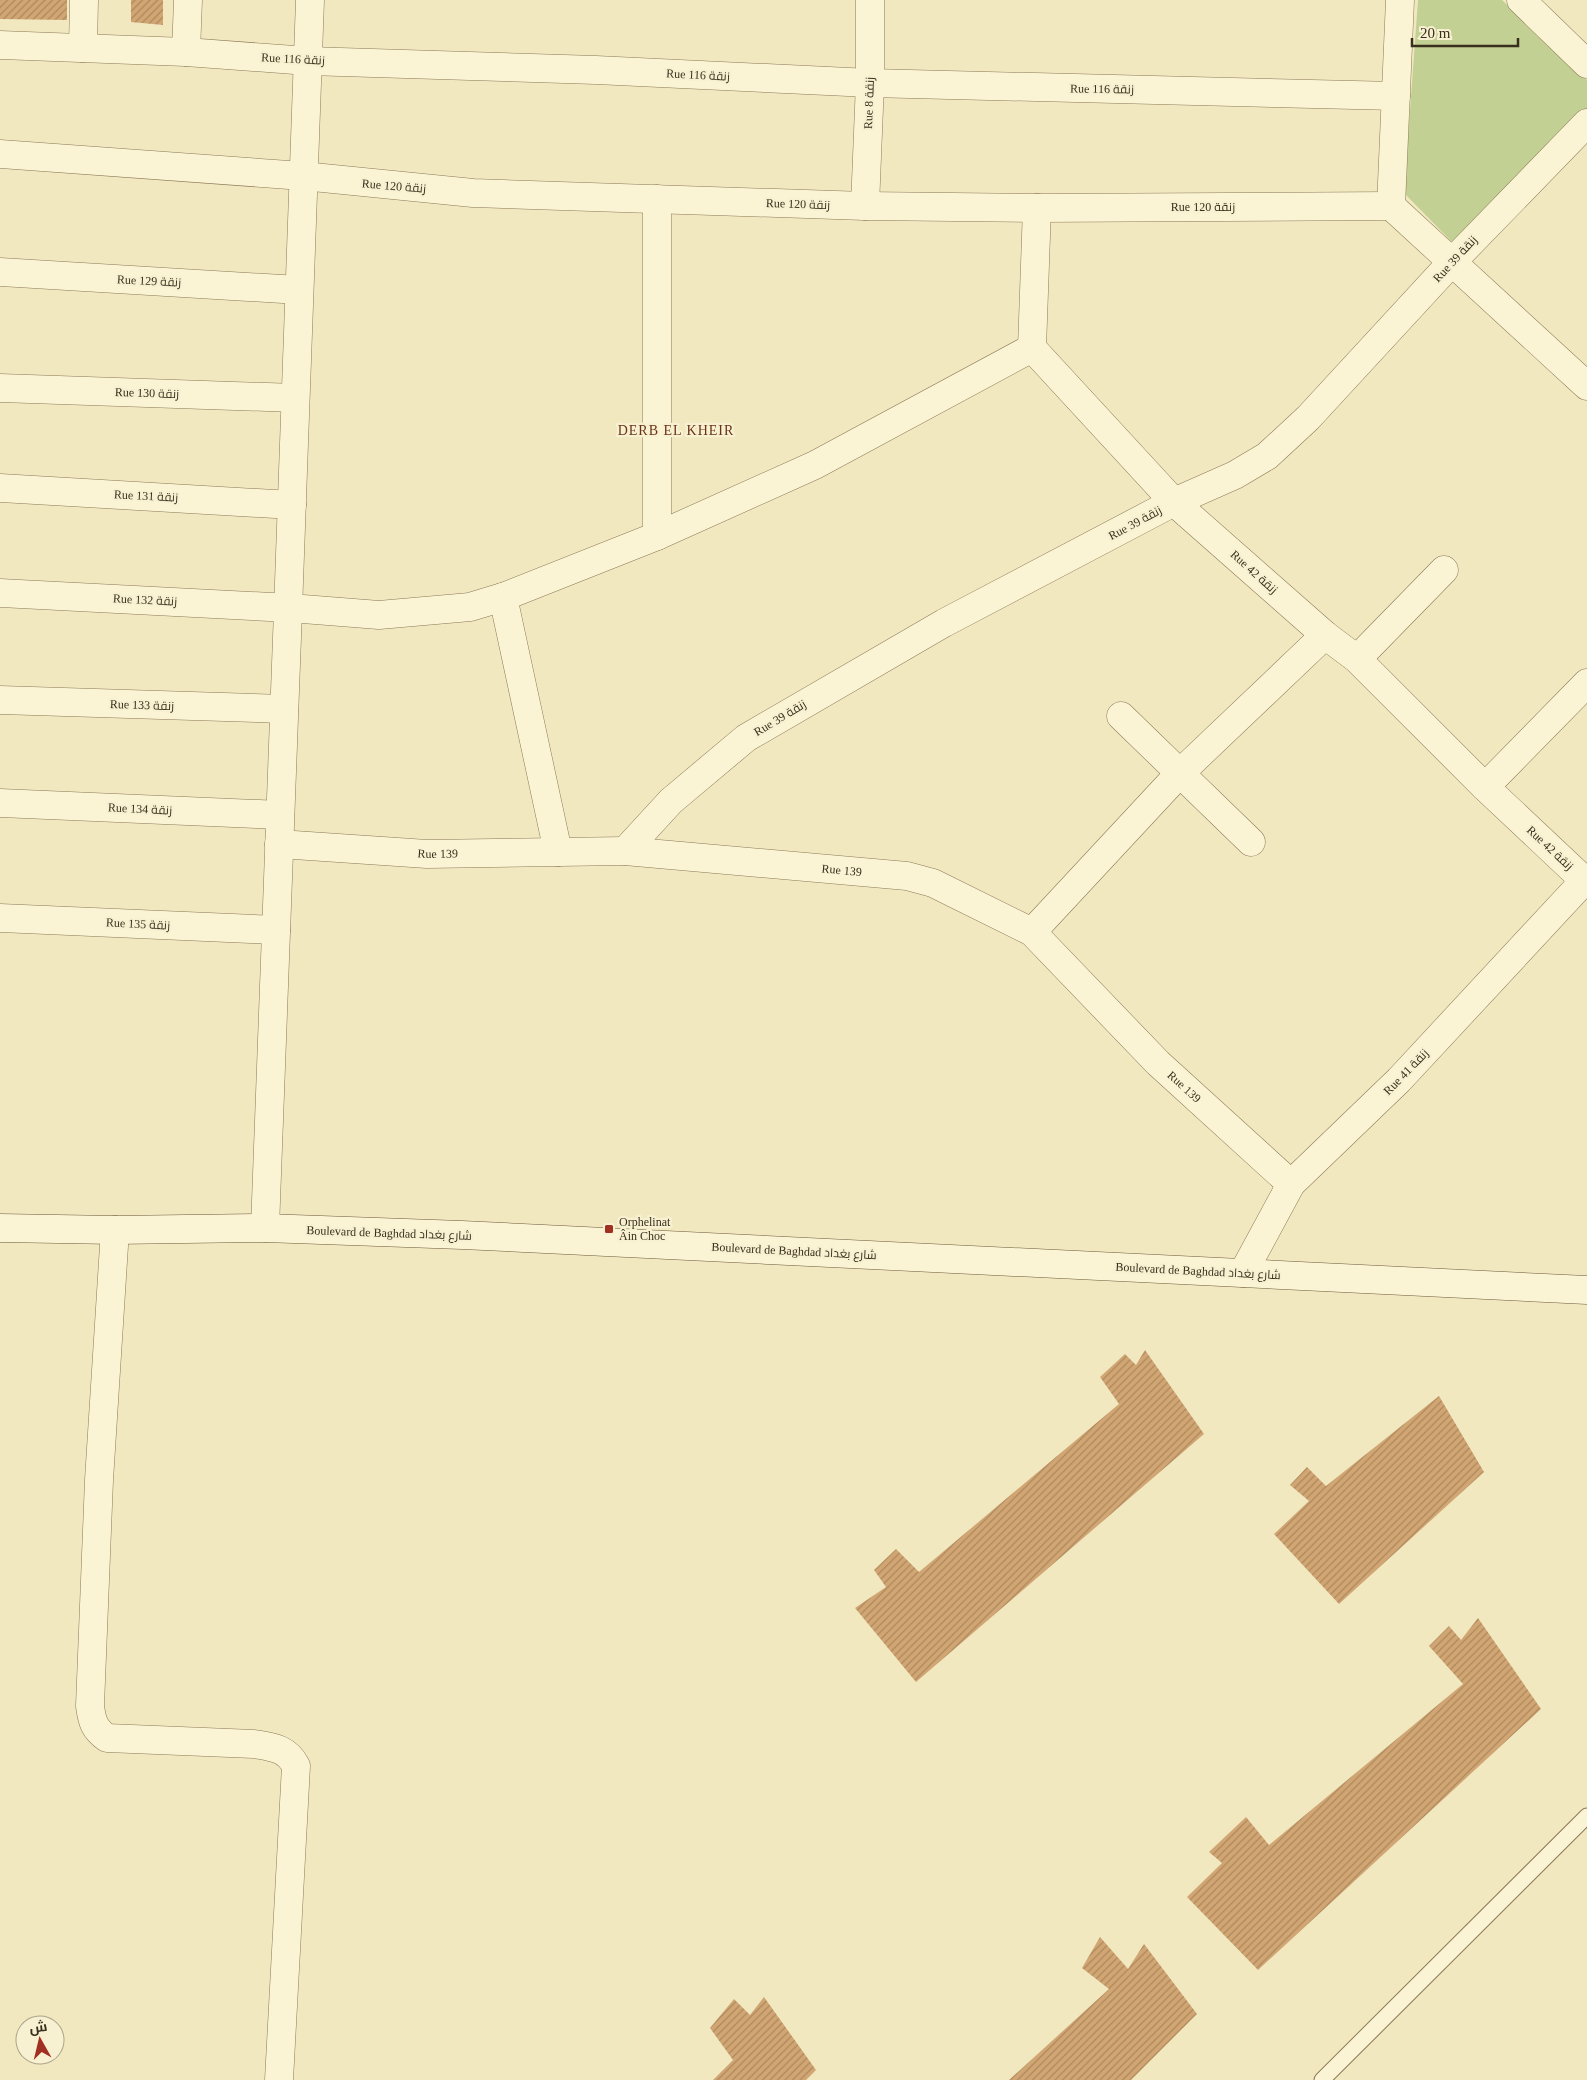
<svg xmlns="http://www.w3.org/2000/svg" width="1587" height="2080" font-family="'Times New Roman',Cairo,serif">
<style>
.green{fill:#c2d094}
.building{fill:url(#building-hatch)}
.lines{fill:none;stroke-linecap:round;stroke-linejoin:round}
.lane-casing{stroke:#8c7957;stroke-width:17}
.street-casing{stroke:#8c7957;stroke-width:29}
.secondary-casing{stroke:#6e5a3a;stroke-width:29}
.lane{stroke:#fbf4d4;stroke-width:15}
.street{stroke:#fbf4d4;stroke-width:28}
.secondary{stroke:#fbf4d4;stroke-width:28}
.poi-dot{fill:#9f3022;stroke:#f8f1d1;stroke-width:2}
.labels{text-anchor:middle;stroke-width:4.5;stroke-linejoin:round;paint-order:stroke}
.street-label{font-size:12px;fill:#3a2e1c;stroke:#f8f1d1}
.poi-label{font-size:12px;fill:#3a2e1c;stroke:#f8f1d1;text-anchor:start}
.neighbourhood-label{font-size:14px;letter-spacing:1px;fill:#6a3318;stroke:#f8f1d1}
</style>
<defs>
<pattern id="building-hatch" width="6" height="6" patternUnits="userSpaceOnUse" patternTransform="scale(1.25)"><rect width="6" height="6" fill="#d2a673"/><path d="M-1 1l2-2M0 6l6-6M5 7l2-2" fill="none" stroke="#ab885e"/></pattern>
</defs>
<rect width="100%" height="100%" fill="#f1e8c0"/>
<!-- green -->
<path class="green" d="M1418,0H1502L1587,80V112L1457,247L1404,193Z"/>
<!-- building -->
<path class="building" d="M0,0H67V20L0,19Z
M131,0H163V25L131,22Z
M1145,1350L1204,1434L916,1682L855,1608L886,1587L874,1570L896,1549L919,1572L1119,1404L1100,1377L1125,1354L1136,1365Z
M1439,1396L1484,1472L1339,1604L1274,1534L1309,1501L1290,1485L1307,1467L1326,1486Z
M1478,1618L1541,1709L1258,1970L1187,1897L1222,1863L1209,1852L1246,1817L1269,1845L1463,1684L1429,1646L1449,1626L1461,1640Z
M1100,1937L1128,1969L1144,1944L1197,2014L1131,2080H1009L1109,1989L1082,1968Z
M764,1997L816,2070L806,2080H713L733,2060L710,2028L734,1999L750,2015Z"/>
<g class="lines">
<defs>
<path id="lane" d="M1322,2080L1587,1816"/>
<g id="street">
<path d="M1521,0L1587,64"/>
<path d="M0,45L186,52L308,61L596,70L870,83L1396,96"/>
<path d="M83,48L84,0"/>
<path d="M186,52L188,0"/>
<path d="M0,154L303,176L473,193L865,206L1037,208L1391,206"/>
<path d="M657,199V536"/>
<path d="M865,206L870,83V0"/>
<path d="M1391,206L1587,386"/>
<path d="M1391,206L1400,0"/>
<path d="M1037,208L1032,348L1174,502L1325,635L1357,659L1485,787L1587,883"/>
<path d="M0,272L299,290"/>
<path d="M0,388L295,398"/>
<path d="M0,488L292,505"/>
<path d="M0,593L290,608L379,615L470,607L503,597L657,536L815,465L1032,348"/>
<path d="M503,597L558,852"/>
<path d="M1357,659L1444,570"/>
<path d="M0,700L284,709"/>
<path d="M1121,716L1251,842"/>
<path d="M1485,787L1587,683"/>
<path d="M0,803L280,815"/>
<path id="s1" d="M279,844L427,854L625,851L907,876L933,883L1032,932L1158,1063L1291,1184"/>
<path d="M625,851L671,801L746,738L944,623L1174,502L1235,475L1267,456L1308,418L1451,263L1587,123"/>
<path d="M0,918L276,930"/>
<path d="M1032,932L1179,774L1325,635"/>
<path d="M265,1228C280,819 296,409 310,0"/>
<path d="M115,1230L99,1480L90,1706C92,1721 94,1729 107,1738L254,1744C272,1747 287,1748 296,1766L279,2080"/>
<path d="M1243,1273L1291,1184L1399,1080L1584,881"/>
</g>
<path id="secondary" d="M0,1228L115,1230L265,1228L462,1235L1587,1290"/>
</defs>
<!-- lane casing -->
<use href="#lane" class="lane-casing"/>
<!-- street casing -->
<use href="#street" class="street-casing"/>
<!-- secondary casing -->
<use href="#secondary" class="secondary-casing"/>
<!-- lane -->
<use href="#lane" class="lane"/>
<!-- street -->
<use href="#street" class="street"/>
<!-- secondary -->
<use href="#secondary" class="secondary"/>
</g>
<!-- markers -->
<rect class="poi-dot" x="604" y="1224" width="10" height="10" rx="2.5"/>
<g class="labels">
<!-- street labels -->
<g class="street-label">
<text transform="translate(293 59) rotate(3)" y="4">Rue 116 زنقة</text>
<text transform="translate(698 75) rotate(3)" y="4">Rue 116 زنقة</text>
<text transform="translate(1102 89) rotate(1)" y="4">Rue 116 زنقة</text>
<text transform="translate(869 103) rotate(-88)" y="4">Rue 8 زنقة</text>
<text transform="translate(394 186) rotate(5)" y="4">Rue 120 زنقة</text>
<text transform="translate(798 204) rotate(2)" y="4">Rue 120 زنقة</text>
<text x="1203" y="211">Rue 120 زنقة</text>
<text transform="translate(1455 259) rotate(-47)" y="4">Rue 39 زنقة</text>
<text transform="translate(149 281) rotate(3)" y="4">Rue 129 زنقة</text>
<text transform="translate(147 393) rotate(2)" y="4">Rue 130 زنقة</text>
<text transform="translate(146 496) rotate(3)" y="4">Rue 131 زنقة</text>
<text transform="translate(1135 523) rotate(-28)" y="4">Rue 39 زنقة</text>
<text transform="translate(1254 572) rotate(42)" y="4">Rue 42 زنقة</text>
<text transform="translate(145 600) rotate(3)" y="4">Rue 132 زنقة</text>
<text transform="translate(142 705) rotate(2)" y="4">Rue 133 زنقة</text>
<text transform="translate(780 718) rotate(-31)" y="4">Rue 39 زنقة</text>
<text transform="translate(140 809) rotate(3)" y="4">Rue 134 زنقة</text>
<text transform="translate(1550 848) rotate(43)" y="4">Rue 42 زنقة</text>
<text dy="4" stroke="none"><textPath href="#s1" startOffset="159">Rue 139</textPath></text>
<text dy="4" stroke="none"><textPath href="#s1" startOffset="564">Rue 139</textPath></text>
<text transform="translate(138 924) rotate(3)" y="4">Rue 135 زنقة</text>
<text transform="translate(1406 1072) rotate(-46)" y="4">Rue 41 زنقة</text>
<text dy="4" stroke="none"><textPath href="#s1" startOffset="984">Rue 139</textPath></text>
<text transform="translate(389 1233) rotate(2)" y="4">Boulevard de Baghdad شارع بغداد</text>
<text transform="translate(794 1251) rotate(3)" y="4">Boulevard de Baghdad شارع بغداد</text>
<text transform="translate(1198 1271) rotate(3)" y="4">Boulevard de Baghdad شارع بغداد</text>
</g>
<!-- poi labels -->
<g class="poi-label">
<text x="619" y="1226">Orphelinat<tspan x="619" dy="14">Âin Choc</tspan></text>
</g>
<!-- neighbourhood labels -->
<g class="neighbourhood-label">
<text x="676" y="435">DERB EL KHEIR</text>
</g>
</g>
<!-- north arrow -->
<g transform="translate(40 2040) rotate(352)"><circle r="24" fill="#f8f1d1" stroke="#aca389"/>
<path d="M0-4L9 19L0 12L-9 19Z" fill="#9f3022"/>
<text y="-8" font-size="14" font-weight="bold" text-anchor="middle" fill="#3a2e1c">ش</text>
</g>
<!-- scale -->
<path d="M1412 38v8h106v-8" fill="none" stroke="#3a2e1c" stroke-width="2.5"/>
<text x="1420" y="38" font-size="15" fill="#3a2e1c" stroke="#f8f1d1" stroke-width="4" paint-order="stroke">20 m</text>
</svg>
